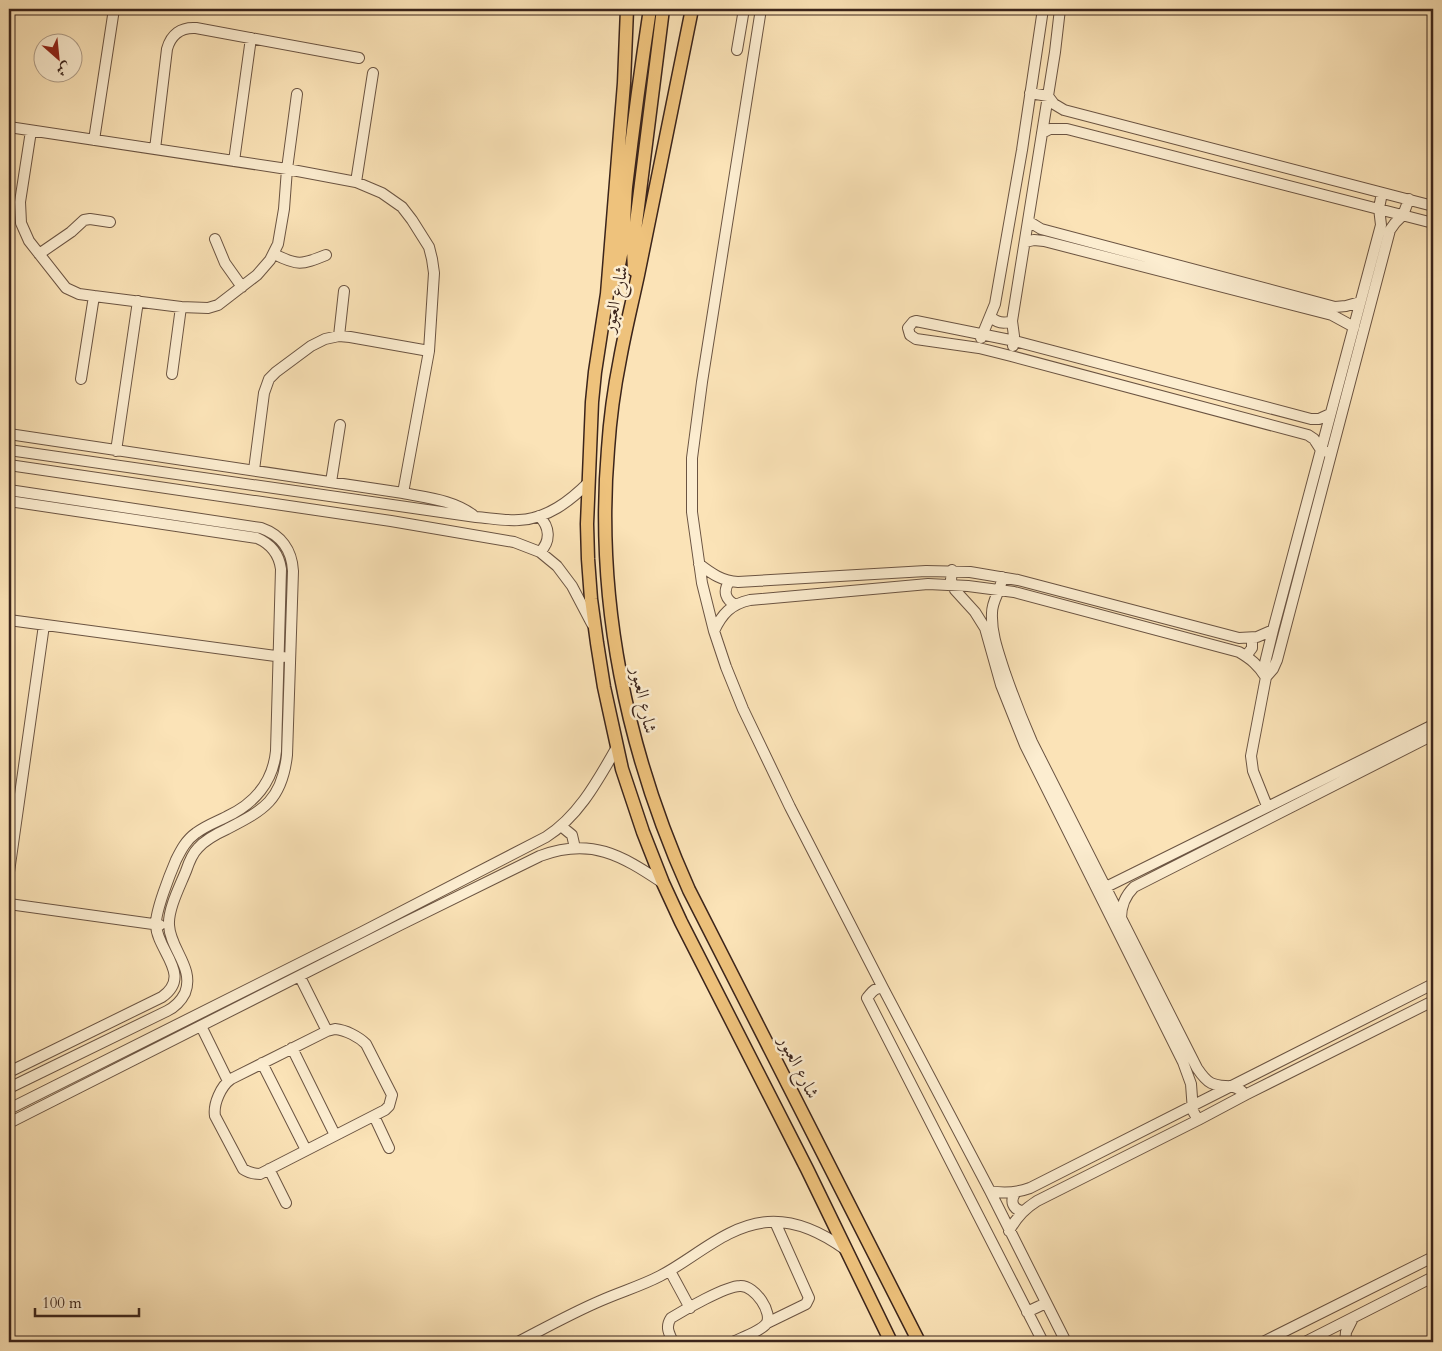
<svg xmlns="http://www.w3.org/2000/svg" width="1442" height="1351" font-family="Cardo,Amiri,serif">
<style>
.lines{fill:none;stroke-linecap:round;stroke-linejoin:round}
.minor-casing{stroke:#6b5442;stroke-width:12}
.major-casing{stroke:#3b241b;stroke-width:15}
.minor{stroke:#fcedd0;stroke-width:10}
.major{stroke:#eec27c;stroke-width:12}
.labels{text-anchor:middle;stroke-width:5;stroke-linejoin:round;paint-order:stroke}
.street-label{font-size:18px;fill:#3b241b;stroke:#fcedd0}
</style>
<rect width="100%" height="100%" fill="#fbe3b7"/>
<filter id="stains"><feTurbulence type="fractalNoise" baseFrequency=".004" numOctaves="4"/><feColorMatrix values="0 0 0 0 .2 0 0 0 0 .09 0 0 0 0 .02 0 0 0 .5 -.17"/></filter>
<radialGradient id="worn" r=".72"><stop offset=".6" stop-color="#630" stop-opacity="0"/><stop offset="1" stop-color="#630" stop-opacity=".3"/></radialGradient>
<g class="lines">
<defs>
<path id="minor" d="M761,9L702,382L692,458V512L702,583L714,631L726,667L743,709L790,807L883,988L990,1191L1066,1342
M737,50L744,9
M1030,93L1048,96L1054,104L1064,110L1433,206
M9,127L287,169L356,182L382,193L402,207L412,220L429,247L432,259L434,273L429,351L403,493
M31,131L20,202L21,223L29,241L66,288L79,294L94,296L181,307L208,308L218,305L257,275L270,260L278,244L284,209L287,169L297,94
M1042,133L1050,129H1067L1433,223
M94,140L114,9
M155,149L167,49C171,34 181,27 196,28L359,58
M234,161L251,38
M356,182L373,73
M1028,221L1041,229L1335,307L1346,306L1360,302
M215,239L225,263L242,287
M1025,242L1034,240L1044,241L1332,315L1354,327
M39,254L71,232L84,220L90,219L110,222
M274,254C298,266 301,265 326,255
M991,317C997,323 1004,324 1012,321
M339,336L344,291
M981,338L995,304L1022,150L1043,9
M1013,346L1014,336L1012,321L1055,52L1060,9
M172,374L181,307
M81,379L94,296
M1330,414L1319,419H1311L1015,341L916,321L913,322L908,328L910,335L916,339L979,348L1011,356L1308,435L1314,439L1321,450L1331,453
M9,434L403,493C428,498 453,500 473,515
M9,450L476,517C490,518 505,521 519,520C547,519 570,501 589,482
M116,451L138,301
M9,465L391,521L514,542L540,552L557,566L572,586L592,624
M254,470L264,393L269,379L276,372L311,346L325,339L339,336L350,337L429,351
M331,482L340,425
M9,490L261,528C281,535 292,550 293,571L287,755C282,800 264,810 227,829C216,834 206,839 198,848C192,854 189,862 186,871C180,886 168,909 169,925C170,949 195,968 185,993C181,1001 175,1007 167,1011L9,1088
M9,501L257,538C271,544 279,554 281,569L276,751C273,782 254,804 226,817C216,822 205,826 196,833C186,840 181,850 176,860C170,874 155,912 156,925C157,951 193,975 162,997L9,1072
M539,516C550,527 551,541 540,552
M699,564C712,574 722,581 738,582L926,571L970,572L1018,580L1239,638L1257,637L1273,630
M952,570L951,580L955,590L975,612L985,628L1001,685L1025,745L1183,1062L1191,1084L1193,1111L1198,1120
M1002,577C1002,590 992,599 992,613C991,634 999,654 1005,673C1013,696 1022,719 1032,742L1197,1068C1201,1074 1205,1080 1211,1083C1223,1089 1236,1082 1245,1095
M729,582C723,591 725,600 736,605
M9,620L283,657
M714,631C722,614 731,604 750,600L928,584L968,586L1014,592L1239,652C1251,659 1258,665 1265,676
M1246,656L1252,648V638
M1266,677L1273,669L1277,660L1390,230L1395,223L1403,215L1409,199
M1267,806L1253,771L1251,756L1266,677L1265,663L1273,630L1381,225L1379,208L1382,193
M561,826L572,835L575,848
M9,872L44,625
M1100,890L1433,725
M9,904L160,925
M1121,918C1121,905 1125,896 1134,887L1433,735
M300,977L327,1031
M883,988C875,987 872,992 867,998L1043,1342
M201,1026L228,1081
M335,1029C346,1030 359,1037 366,1044L392,1095L389,1106L385,1110L260,1174C253,1174 249,1173 243,1169L215,1116C213,1104 221,1086 231,1079L327,1031Z
M292,1048L335,1135
M262,1063L306,1150
M9,1109L362,932L546,837C579,816 598,780 617,747
M374,1116L389,1148
M9,1123L400,925L540,856C591,837 621,855 663,883
M269,1169L286,1203
M990,1191C1004,1194 1016,1193 1030,1188L1433,984
M1016,1192C1009,1201 1013,1210 1023,1211
M1009,1231C1016,1218 1024,1209 1037,1201L1198,1120L1245,1095L1433,1001
M670,1271L690,1308
M1027,1312L1046,1303
M767,1323L806,1304L809,1298L775,1222
M518,1342C545,1328 572,1313 600,1301C620,1292 641,1286 660,1276C695,1258 727,1225 768,1222C796,1220 824,1234 846,1250
M673,1342C669,1333 665,1327 671,1318C684,1310 726,1286 740,1286C755,1285 774,1314 766,1324C761,1331 741,1338 733,1342
M1263,1342L1433,1257
M1305,1342L1433,1277
M1345,1342L1346,1332L1353,1318"/>
<path id="major" d="M627,9L624,83L607,294L595,372L592,402L587,524L588,559L591,599L597,643L604,687L622,769L643,832L663,883L681,922L807,1169L891,1342
M692,9C674,98 656,186 638,275C632,303 625,331 620,359C614,389 610,419 608,449C595,601 627,752 689,890L919,1342
M634,270L633,249L635,231L663,9
M612,285C626,255 623,221 626,187C633,128 641,68 650,9"/>
</defs>
<!-- minor casing -->
<use href="#minor" class="minor-casing"/>
<!-- major casing -->
<use href="#major" class="major-casing"/>
<!-- minor -->
<use href="#minor" class="minor"/>
<!-- major -->
<use href="#major" class="major"/>
</g>
<g class="labels">
<!-- street labels -->
<g class="street-label">
<text transform="translate(615 299) rotate(-78)" y="6">شارع العبور</text>
<text transform="translate(644 700) rotate(78)" y="6">شارع العبور</text>
<text transform="translate(799 1067) rotate(63)" y="6">شارع العبور</text>
</g>
</g>
<!-- margin -->
<rect width="1442" height="1351" fill="none" stroke="#fbe3b7" stroke-width="30"/>
<rect x="10" y="10" width="1422" height="1331" fill="none" stroke="#3b241b" stroke-width="2.5"/>
<rect x="15" y="15" width="1412" height="1321" fill="none" stroke="#3b241b"/>
<!-- north arrow -->
<g transform="translate(58 58) rotate(153)"><circle r="24" fill="#fcedd0" stroke="#af9d88"/>
<path d="M0-4L9 19L0 12L-9 19Z" fill="#8f2418"/>
<text y="-8" font-size="14" font-weight="bold" text-anchor="middle" fill="#3b241b">ش</text>
</g>
<!-- scale -->
<path d="M35 1308v8h104v-8" fill="none" stroke="#3b241b" stroke-width="2.5"/>
<text x="42" y="1308" font-size="15" fill="#3b241b" stroke="#fcedd0" stroke-width="4" paint-order="stroke">100 m</text>
<rect width="100%" height="100%" filter="url(#stains)"/>
<rect width="100%" height="100%" fill="url(#worn)"/>
</svg>
